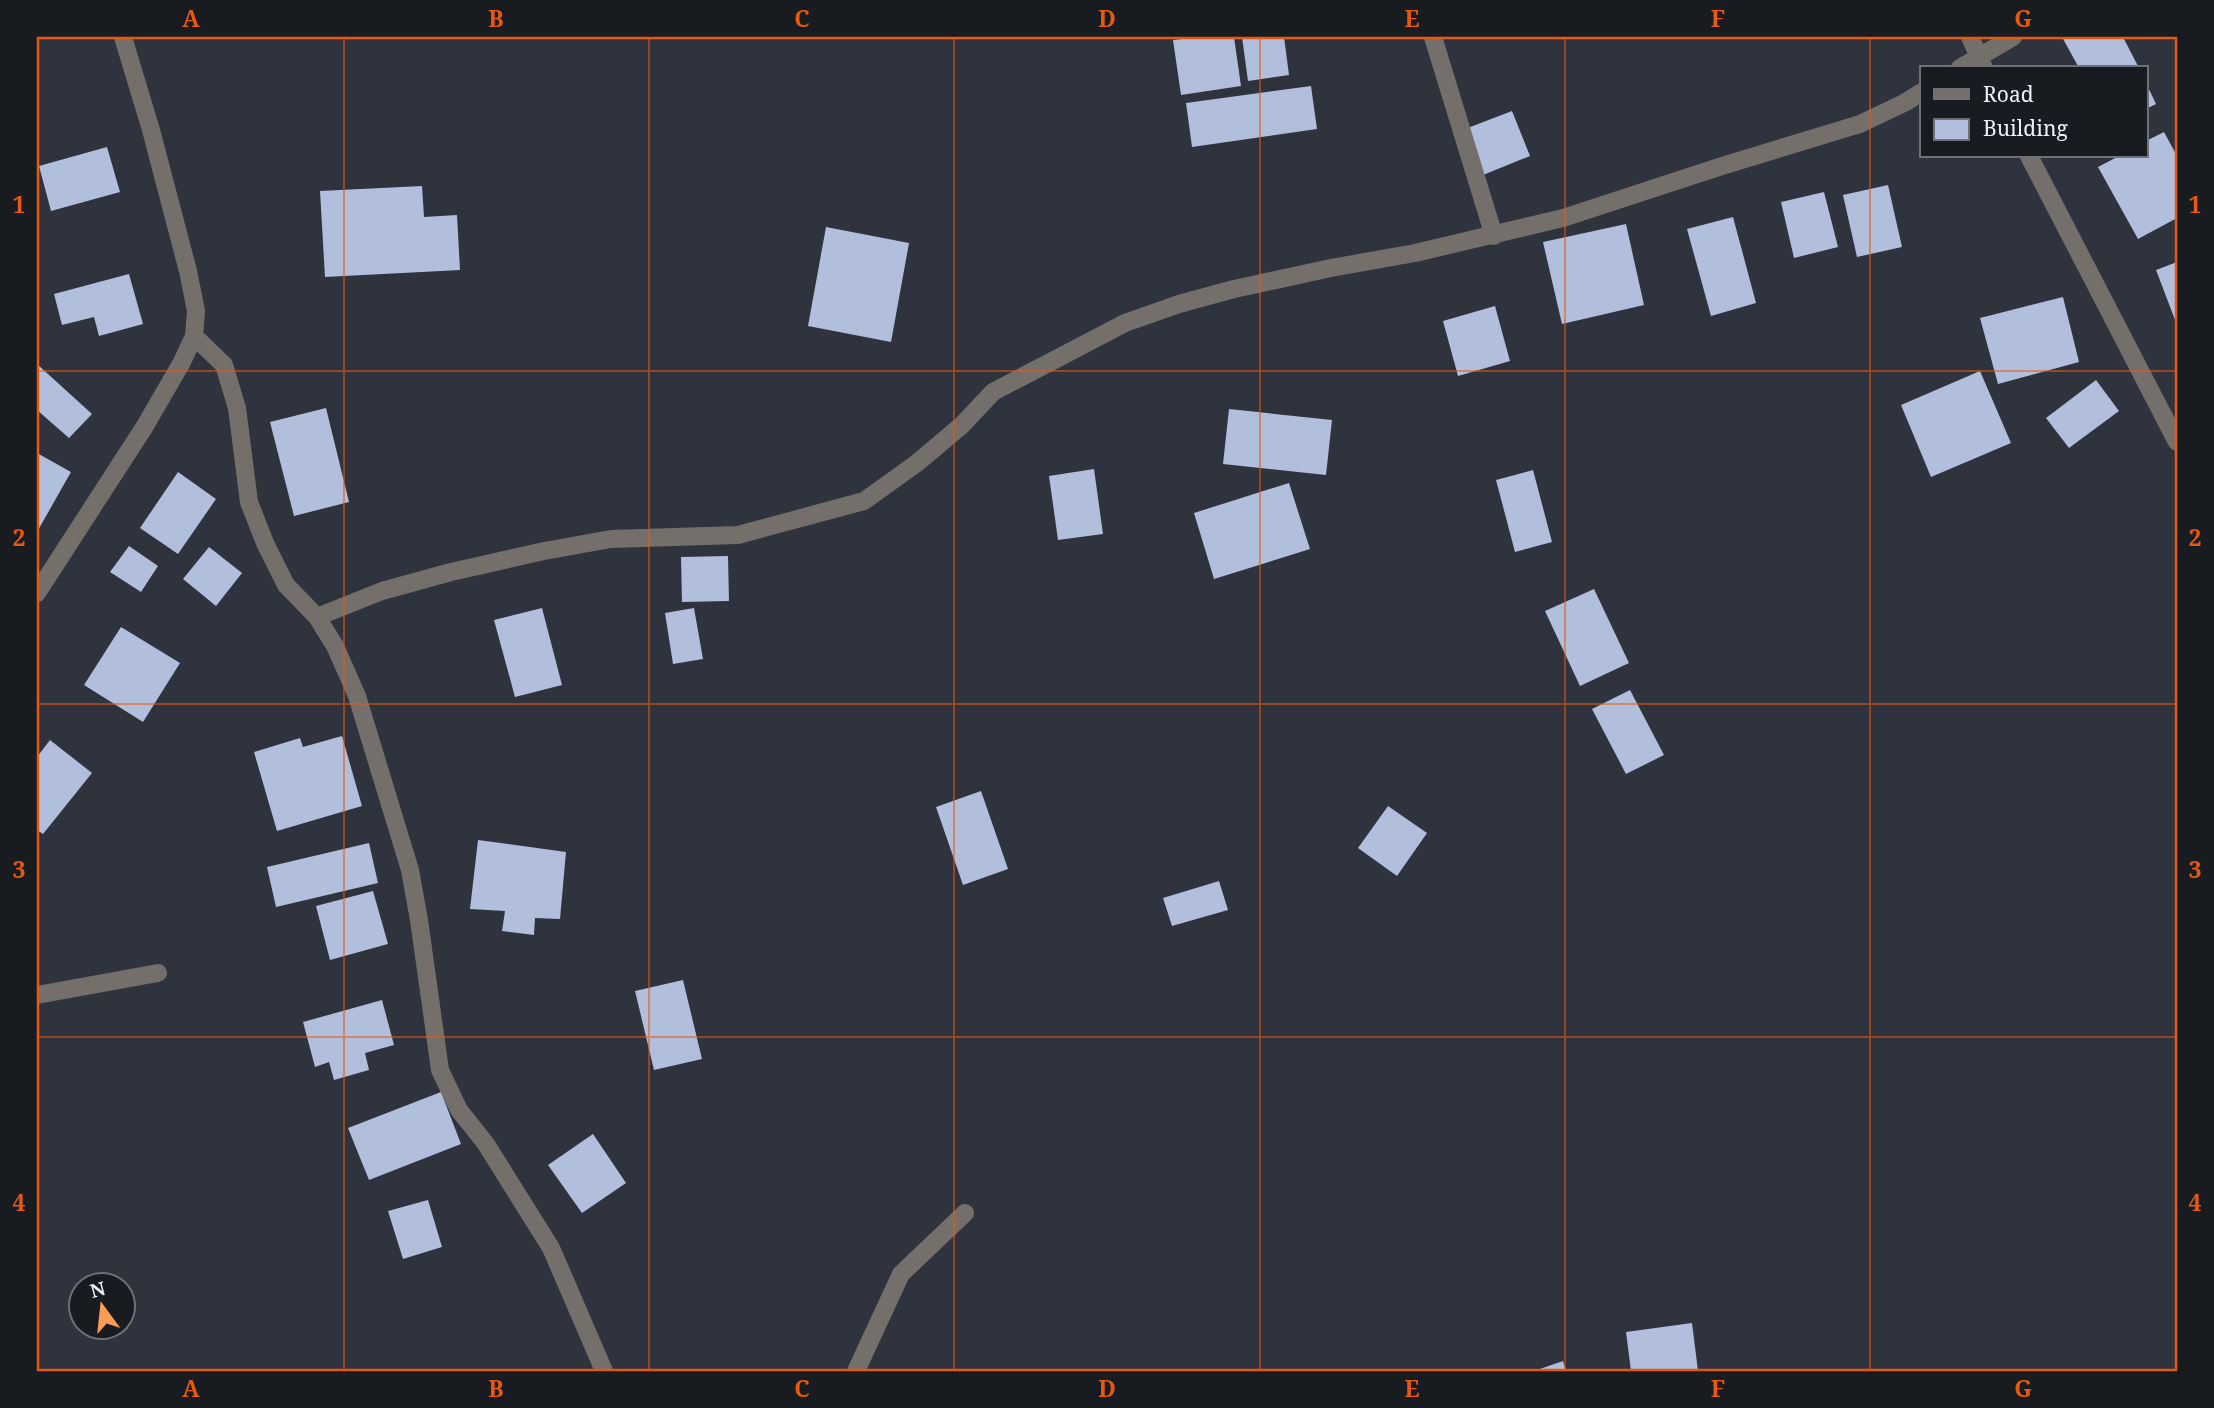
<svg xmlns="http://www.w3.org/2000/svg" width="2214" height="1408" font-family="'Noto Serif',serif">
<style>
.building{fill:#b1bfdd}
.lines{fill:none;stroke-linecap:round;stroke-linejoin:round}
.minor{stroke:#756f6b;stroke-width:18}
.grid{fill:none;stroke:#e8590c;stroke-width:2;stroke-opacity:0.55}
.neatline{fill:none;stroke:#e8590c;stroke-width:2.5}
.grid-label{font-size:23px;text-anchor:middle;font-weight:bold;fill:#e8590c}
</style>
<rect width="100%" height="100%" fill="#2e333e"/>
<!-- building -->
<path class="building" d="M1198,37H1234L1241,86L1181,95L1173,40Z
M1242,37H1284L1289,75L1248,81Z
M2062,37H2123L2139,68H2079Z
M2146,83L2156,104L2146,109Z
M1311,86L1317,129L1192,147L1186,103Z
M1512,111L1530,156L1483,175L1465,129Z
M2164,132L2177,156V218L2138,239L2098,167L2119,156H2146V141Z
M107,147L120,192L51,211L39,166Z
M1888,185L1902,247L1857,257L1843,195Z
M422,186L424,217L457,215L460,270L325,277L320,191Z
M1824,192L1838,247L1794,258L1781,202Z
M1733,217L1756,303L1711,316L1687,229Z
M1626,224L1644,305L1562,324L1543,242Z
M826,227L909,243L891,342L808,326Z
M2177,262V325L2156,270Z
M129,274L143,324L99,336L94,317L62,325L54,294Z
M2063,297L2079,362L1998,384L1980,318Z
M1495,306L1510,361L1458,376L1443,321Z
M37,364L92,414L69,438L37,410Z
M1980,371L2011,443L1931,477L1901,405Z
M2096,380L2119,411L2069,448L2046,418Z
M326,408L349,502L294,516L270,422Z
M1229,409L1332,420L1326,475L1223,464Z
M37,453L71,472L37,532Z
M1094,469L1103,534L1058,540L1049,476Z
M1533,470L1552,542L1515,552L1496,480Z
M178,472L216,499L178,554L140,528Z
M1289,483L1310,549L1214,579L1194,513Z
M129,546L158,566L141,592L110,572Z
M209,547L242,573L216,606L183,579Z
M728,556L729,601L682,602L681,557Z
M1594,589L1629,663L1580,686L1545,611Z
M542,608L562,685L515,697L494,620Z
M694,608L703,659L673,664L665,613Z
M121,627L180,663L143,722L84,685Z
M1630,690L1664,755L1626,774L1592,709Z
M342,736L362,806L277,831L254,752L300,738L303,747Z
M50,740L92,773L43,834L37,830V757Z
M981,791L1008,869L963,885L936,807Z
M1388,806L1427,833L1397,876L1358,848Z
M478,840L566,852L560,919L535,918L534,935L502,931L505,911L470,909Z
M369,843L378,883L276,907L267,867Z
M1219,881L1228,910L1172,926L1163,898Z
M373,891L388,944L330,960L316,906Z
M683,980L702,1059L654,1070L635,991Z
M382,1000L394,1045L365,1053L369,1070L334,1080L329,1062L315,1067L303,1022Z
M441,1092L461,1144L369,1180L348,1128Z
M593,1134L626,1183L582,1213L548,1165Z
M428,1200L442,1247L403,1259L388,1211Z
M1692,1323L1698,1371H1631L1626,1332Z
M1563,1361L1566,1371H1534Z"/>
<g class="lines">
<!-- minor -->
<path class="minor" d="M1433,37L1494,236
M1970,37L1984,68
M1960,68L2013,37
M2029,156L2177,442
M194,336L224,365L237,408L249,502L265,543L286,585L317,617L335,646L357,696L410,870L419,920L440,1070L459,1110L486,1144L551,1248L604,1371
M37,593L145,426L182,362L194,336L196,311L188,271L151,130L123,37
M317,617L382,591L451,572L544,551L611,539L738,535L864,501L917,463L962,425L993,392L1125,323L1179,304L1234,289L1331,268L1415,253L1563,218L1722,166L1860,124L1904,103L1922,92
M37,995L158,973
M856,1371L901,1274L965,1213"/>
</g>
<!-- grid -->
<path class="grid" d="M344,37V1371M649,37V1371M954,37V1371M1260,37V1371M1565,37V1371M1870,37V1371M37,371H2177M37,704H2177M37,1037H2177"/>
<!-- border -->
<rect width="2214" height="1408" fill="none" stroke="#181b20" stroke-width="77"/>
<!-- legend -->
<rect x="1920" y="66" width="228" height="91" fill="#181b20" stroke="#6d7076" stroke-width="2"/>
<rect x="1934" y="89" width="35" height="10" fill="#756f6b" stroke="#6d7076" stroke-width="2"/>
<text x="1983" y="102" font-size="21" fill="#edf0f8">Road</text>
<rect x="1934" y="119" width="35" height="21" fill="#b1bfdd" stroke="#6d7076" stroke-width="2"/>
<text x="1983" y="136" font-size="21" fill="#edf0f8">Building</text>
<!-- north arrow -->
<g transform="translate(102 1306) rotate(345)"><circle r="33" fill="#181b20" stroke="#6d7076" stroke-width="2"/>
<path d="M0-5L12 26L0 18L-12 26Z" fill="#fd9d55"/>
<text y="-10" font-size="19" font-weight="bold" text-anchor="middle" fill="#edf0f8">N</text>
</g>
<rect x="38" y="38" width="2138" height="1332" class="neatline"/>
<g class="grid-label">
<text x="191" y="27">A</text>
<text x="496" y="27">B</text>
<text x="802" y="27">C</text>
<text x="1107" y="27">D</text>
<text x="1412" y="27">E</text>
<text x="1718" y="27">F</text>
<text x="2023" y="27">G</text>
<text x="19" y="213">1</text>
<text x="2195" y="213">1</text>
<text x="19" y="546">2</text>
<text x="2195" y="546">2</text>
<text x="19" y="878">3</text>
<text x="2195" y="878">3</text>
<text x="19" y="1211">4</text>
<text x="2195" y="1211">4</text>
<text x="191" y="1397">A</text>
<text x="496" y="1397">B</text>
<text x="802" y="1397">C</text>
<text x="1107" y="1397">D</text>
<text x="1412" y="1397">E</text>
<text x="1718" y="1397">F</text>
<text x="2023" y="1397">G</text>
</g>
</svg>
